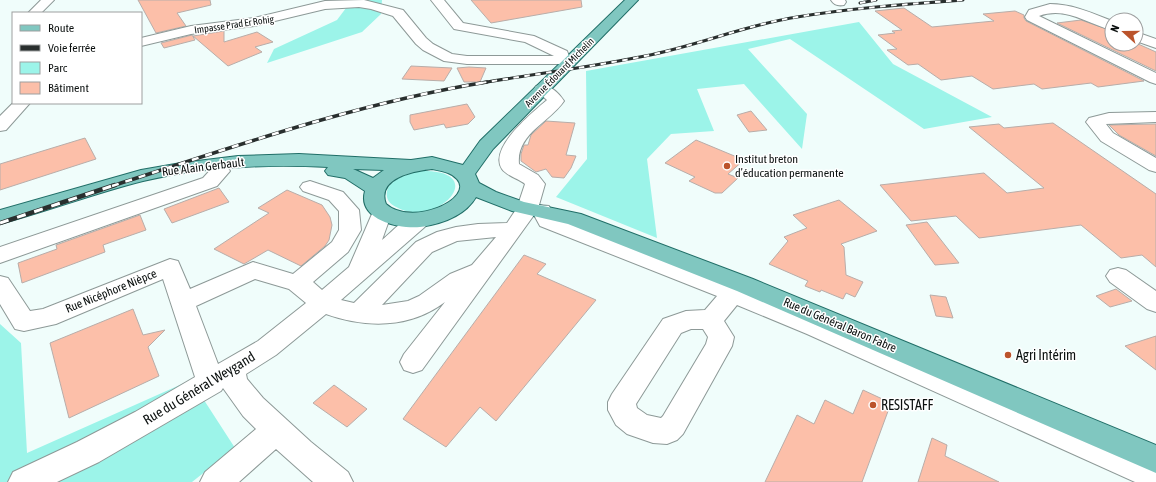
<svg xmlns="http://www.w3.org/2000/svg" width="1156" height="482" font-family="'Asap Condensed',sans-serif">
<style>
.green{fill:#9cf4e9}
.building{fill:#fcbfa9;stroke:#b8ada9}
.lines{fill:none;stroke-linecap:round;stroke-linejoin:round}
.minor-casing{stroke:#8d9997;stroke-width:2}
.major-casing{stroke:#206e67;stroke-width:2}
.minor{fill:#fff;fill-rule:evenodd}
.major{fill:#80c7c0;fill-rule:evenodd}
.rail-far2-casing{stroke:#292f2e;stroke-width:3}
.rail-far1-casing{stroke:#292f2e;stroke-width:3.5}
.rail-casing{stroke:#292f2e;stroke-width:4.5}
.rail-far2{stroke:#fff;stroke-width:2;stroke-dasharray:5.5;stroke-linecap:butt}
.rail-far1{stroke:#fff;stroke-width:2.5;stroke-dasharray:7;stroke-linecap:butt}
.rail{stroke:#fff;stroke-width:3;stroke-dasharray:9;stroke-linecap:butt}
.poi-dot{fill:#bb532b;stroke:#fff;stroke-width:1.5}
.labels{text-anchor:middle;stroke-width:3;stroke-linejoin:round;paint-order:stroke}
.far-street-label{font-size:10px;fill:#0b100f;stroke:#fff}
.poi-label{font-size:12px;fill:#0b100f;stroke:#fff;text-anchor:start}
.street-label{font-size:12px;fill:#0b100f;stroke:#fff}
.near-poi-label{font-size:14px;fill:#0b100f;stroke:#fff;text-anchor:start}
.near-street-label{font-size:14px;fill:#0b100f;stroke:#fff}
</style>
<rect width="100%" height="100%" fill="#f0fdfb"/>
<!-- green -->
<path class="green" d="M352,0H382L381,14L362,32L267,63L274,49L337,20Z
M859,22L893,64L992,117L924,129L790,39L748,49L807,114L802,149L744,84L697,89L714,131L671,134L647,159L657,238L556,197L587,159L586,71Z
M420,171C490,169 441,226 400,209C394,206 388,203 387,197C384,180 408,174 420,171Z
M0,324L21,343L27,453L191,380L235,448L192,482H0Z"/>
<!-- building -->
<path class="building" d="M138,0H210L211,5L177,13L186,26L156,33Z
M471,0H581L582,7L491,23Z
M904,8L932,27L994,21L983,14L1015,11L1024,15V18L1026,21L1144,81L1098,87L1091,83L1042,89L1034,84L993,89L972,76L941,80L918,64L908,65L887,50L897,49L878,35L895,33L892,31L902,30L875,11Z
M1081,20L1112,31V44H1136V43L1156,52V71L1057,23Z
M224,31V42L257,32L273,42L255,47L262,52L228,66L193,36Z
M192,35L195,40L164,48L161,43Z
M411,66L452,68L444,81L402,79Z
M469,67L486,68L480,82H464L457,68Z
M467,104L475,117L468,124L446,128L444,124L414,130L410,122V115Z
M751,111L767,130L749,132L737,115Z
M546,121L575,123L566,155L576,156L571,168L564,178L552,177L546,169L536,172L521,161V154L524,145H528L531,135Z
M1053,123L1156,194V267L1142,255L1121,258L1081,225L979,238L956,216L911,221L880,185L984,173L1007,193L1044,188L969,127L999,124L1004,128Z
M1156,124V156L1119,135L1109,125Z
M85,138L96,159L0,190V164Z
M696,140L744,160L728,174L738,178L722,193H715L689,181L695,177L665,163Z
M219,188L229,202L172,223L164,209Z
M287,190L322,205L330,217L332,225L329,240L325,246L301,266L268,250L244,264L214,249L269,213L258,208Z
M839,200L877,231L841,244L844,247L846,275L863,282L855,297L846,293L843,299L821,290L820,292L805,286L808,281L769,264L788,241L784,237L807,228L793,215Z
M140,215L146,230L103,245L105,252L22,283L18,263L57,249L56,245Z
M927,222L959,263L935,265L906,225Z
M524,255L546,264L537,274L596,300L496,421L480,407L446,447L403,419Z
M1116,289L1132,301L1110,307L1096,296Z
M930,295L946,297L953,318L936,316Z
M133,309L143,335L165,330L148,347L159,376L69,418L50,343Z
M1156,336V370L1125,346Z
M334,385L367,409L347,427L313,403Z
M863,390L891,403L862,482H765L797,415L814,424L825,400L853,414Z
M932,438L947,445L945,456L999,482H918Z"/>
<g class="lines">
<defs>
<path id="minor" d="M41,0H54L41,13H28Z
M364,0L403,10L426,38L433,44L452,54L467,56H554L525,42L454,29L431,0H444L463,23L534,36L567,51L569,56L575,57L577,60L575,63L570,64H467L444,61L423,50L416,44L393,16L371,9L359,7L325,9L254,26L191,34L141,46V38L191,26L254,18L325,1Z
M831,0H845L846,2L844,5C839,6 834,5 831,0Z
M1050,4C1072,4 1092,13 1112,21V30C1087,24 1066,6 1039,16L1156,73V84L1150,82L1027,20L1025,17L1029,10Z
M1136,32L1156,39V48L1136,41Z
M542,84C552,87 559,93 564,101C550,122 516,134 519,164L538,175L545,184L539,205L549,206L555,217L697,269L825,320L1156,461V482H1135L807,334L737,305L724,321L734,337L732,346L683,434L677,440L667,444L653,443L627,434L616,425L608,410V402L612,394L663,319L686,311L705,310L717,296L540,226L534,215L422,370L413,373L404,370L400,362L404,354L445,302C410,329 365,328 326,314L276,355L246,374L247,379L263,398L311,442L348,472L353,482H313L276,449L239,482H200L205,472L256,429L243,416L223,388L221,391L99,462L57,482H8L13,472L77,442L135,412L195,377L163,279L56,324L24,331L15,329L0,304V276L8,278L30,311L43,309L170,259L178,261L190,289L253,262L293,274L332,242L339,230V211L329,200L303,191L300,187L303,183L310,181L343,192L359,210L361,230L348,252L313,282L322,290L349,267L375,207L382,206L389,207L392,212L382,240C395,229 410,211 427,215L431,220L427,225L341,300L354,303L416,242L437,232L456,227L478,224L507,223L517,208L525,184C519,179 507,176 502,169C488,148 533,112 547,100L534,89L536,86ZM496,237L472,265L450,274L419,296L408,301L382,305L432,252L457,241ZM255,279L289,289L306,303L258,341L218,364L196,306ZM691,329H703L708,337L706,344L663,416L661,418L647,415L637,408L636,404L681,333Z
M13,103H30L6,130L0,131V116Z
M1156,112V122L1106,124L1113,133L1156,158V172L1149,170L1101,141L1086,122L1089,118L1109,113Z
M220,165L227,167L230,171L217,186L0,263V247L203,178L213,167Z
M1118,268L1126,270L1156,291V312L1147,309L1110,282L1106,276L1110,270Z"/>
<path id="major" d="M625,0H638L493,149L475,174L479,183L496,192L524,202L581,214L753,279L1156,445V473L737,291L568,224L512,211L476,197C465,216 441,224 420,227C399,229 357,220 365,191L345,178L328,175L325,171L328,167C269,164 201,167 143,181C95,193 48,211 0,224V210L141,170L181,163L238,156L299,154L411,160L432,157L463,165L480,141ZM353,169L384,170L373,178ZM432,169C441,171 451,172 457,179C475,199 412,227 386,204C376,178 414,171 432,169Z"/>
</defs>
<!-- minor casing -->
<use href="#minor" class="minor-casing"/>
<!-- major casing -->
<use href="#major" class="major-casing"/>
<!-- minor -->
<use href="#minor" class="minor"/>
<!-- major -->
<use href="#major" class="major"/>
<defs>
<path id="rail-far2" d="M860,3L876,0
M481,83C535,74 591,67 645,56C697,46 745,25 797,17C852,8 908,4 963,0"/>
<path id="rail-far1" d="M112,186C236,146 358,103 487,82"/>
<path id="rail" d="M0,223L115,185"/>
</defs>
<!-- rail-far2 casing -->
<use href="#rail-far2" class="rail-far2-casing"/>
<!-- rail-far1 casing -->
<use href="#rail-far1" class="rail-far1-casing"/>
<!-- rail casing -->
<use href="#rail" class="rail-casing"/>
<!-- rail-far2 -->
<use href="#rail-far2" class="rail-far2"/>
<!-- rail-far1 -->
<use href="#rail-far1" class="rail-far1"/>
<!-- rail -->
<use href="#rail" class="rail"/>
</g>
<!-- markers -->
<g class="poi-dot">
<circle cx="727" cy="166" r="4"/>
<circle cx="1008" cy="355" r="4"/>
<circle cx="873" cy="405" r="4"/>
</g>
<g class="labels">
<!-- far-street labels -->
<g class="far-street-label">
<text transform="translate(234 24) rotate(-8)" y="4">Impasse Prad Er Rohig</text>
<text transform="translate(559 72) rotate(-45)" y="4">Avenue Édouard Michelin</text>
</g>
<!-- poi labels -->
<g class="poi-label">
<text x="735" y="163">Institut breton<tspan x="735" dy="14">d’éducation permanente</tspan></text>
</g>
<!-- street labels -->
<g class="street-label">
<text transform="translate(203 167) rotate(-7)" y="4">Rue Alain Gerbault</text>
<text transform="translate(111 291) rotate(-22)" y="4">Rue Nicéphore Nièpce</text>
<text transform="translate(840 325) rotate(23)" y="4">Rue du Général Baron Fabre</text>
</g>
<!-- near-poi labels -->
<g class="near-poi-label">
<text x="1016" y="360">Agri Intérim</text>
<text x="881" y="410">RESISTAFF</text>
</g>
<!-- near-street labels -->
<g class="near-street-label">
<text transform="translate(199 388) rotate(-31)" y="5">Rue du Général Weygand</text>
</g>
</g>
<!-- legend -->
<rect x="12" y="12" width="130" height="92" fill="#ffffff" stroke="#9d9f9f"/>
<rect x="20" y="25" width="20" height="6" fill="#80c7c0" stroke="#9d9f9f"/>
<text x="48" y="32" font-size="12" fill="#0b100f">Route</text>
<rect x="20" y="45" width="20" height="6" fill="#292f2e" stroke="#9d9f9f"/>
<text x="48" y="52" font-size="12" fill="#0b100f">Voie ferrée</text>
<rect x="20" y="62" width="20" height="12" fill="#9cf4e9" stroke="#9d9f9f"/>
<text x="48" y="72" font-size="12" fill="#0b100f">Parc</text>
<rect x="20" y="82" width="20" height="12" fill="#fcbfa9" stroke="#9d9f9f"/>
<text x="48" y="92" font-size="12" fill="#0b100f">Bâtiment</text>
<!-- north arrow -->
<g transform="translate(1124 32) rotate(291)"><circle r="19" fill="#ffffff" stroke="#9d9f9f"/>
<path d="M0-3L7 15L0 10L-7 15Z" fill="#bb532b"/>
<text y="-6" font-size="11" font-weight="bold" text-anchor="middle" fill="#0b100f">N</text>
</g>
</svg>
